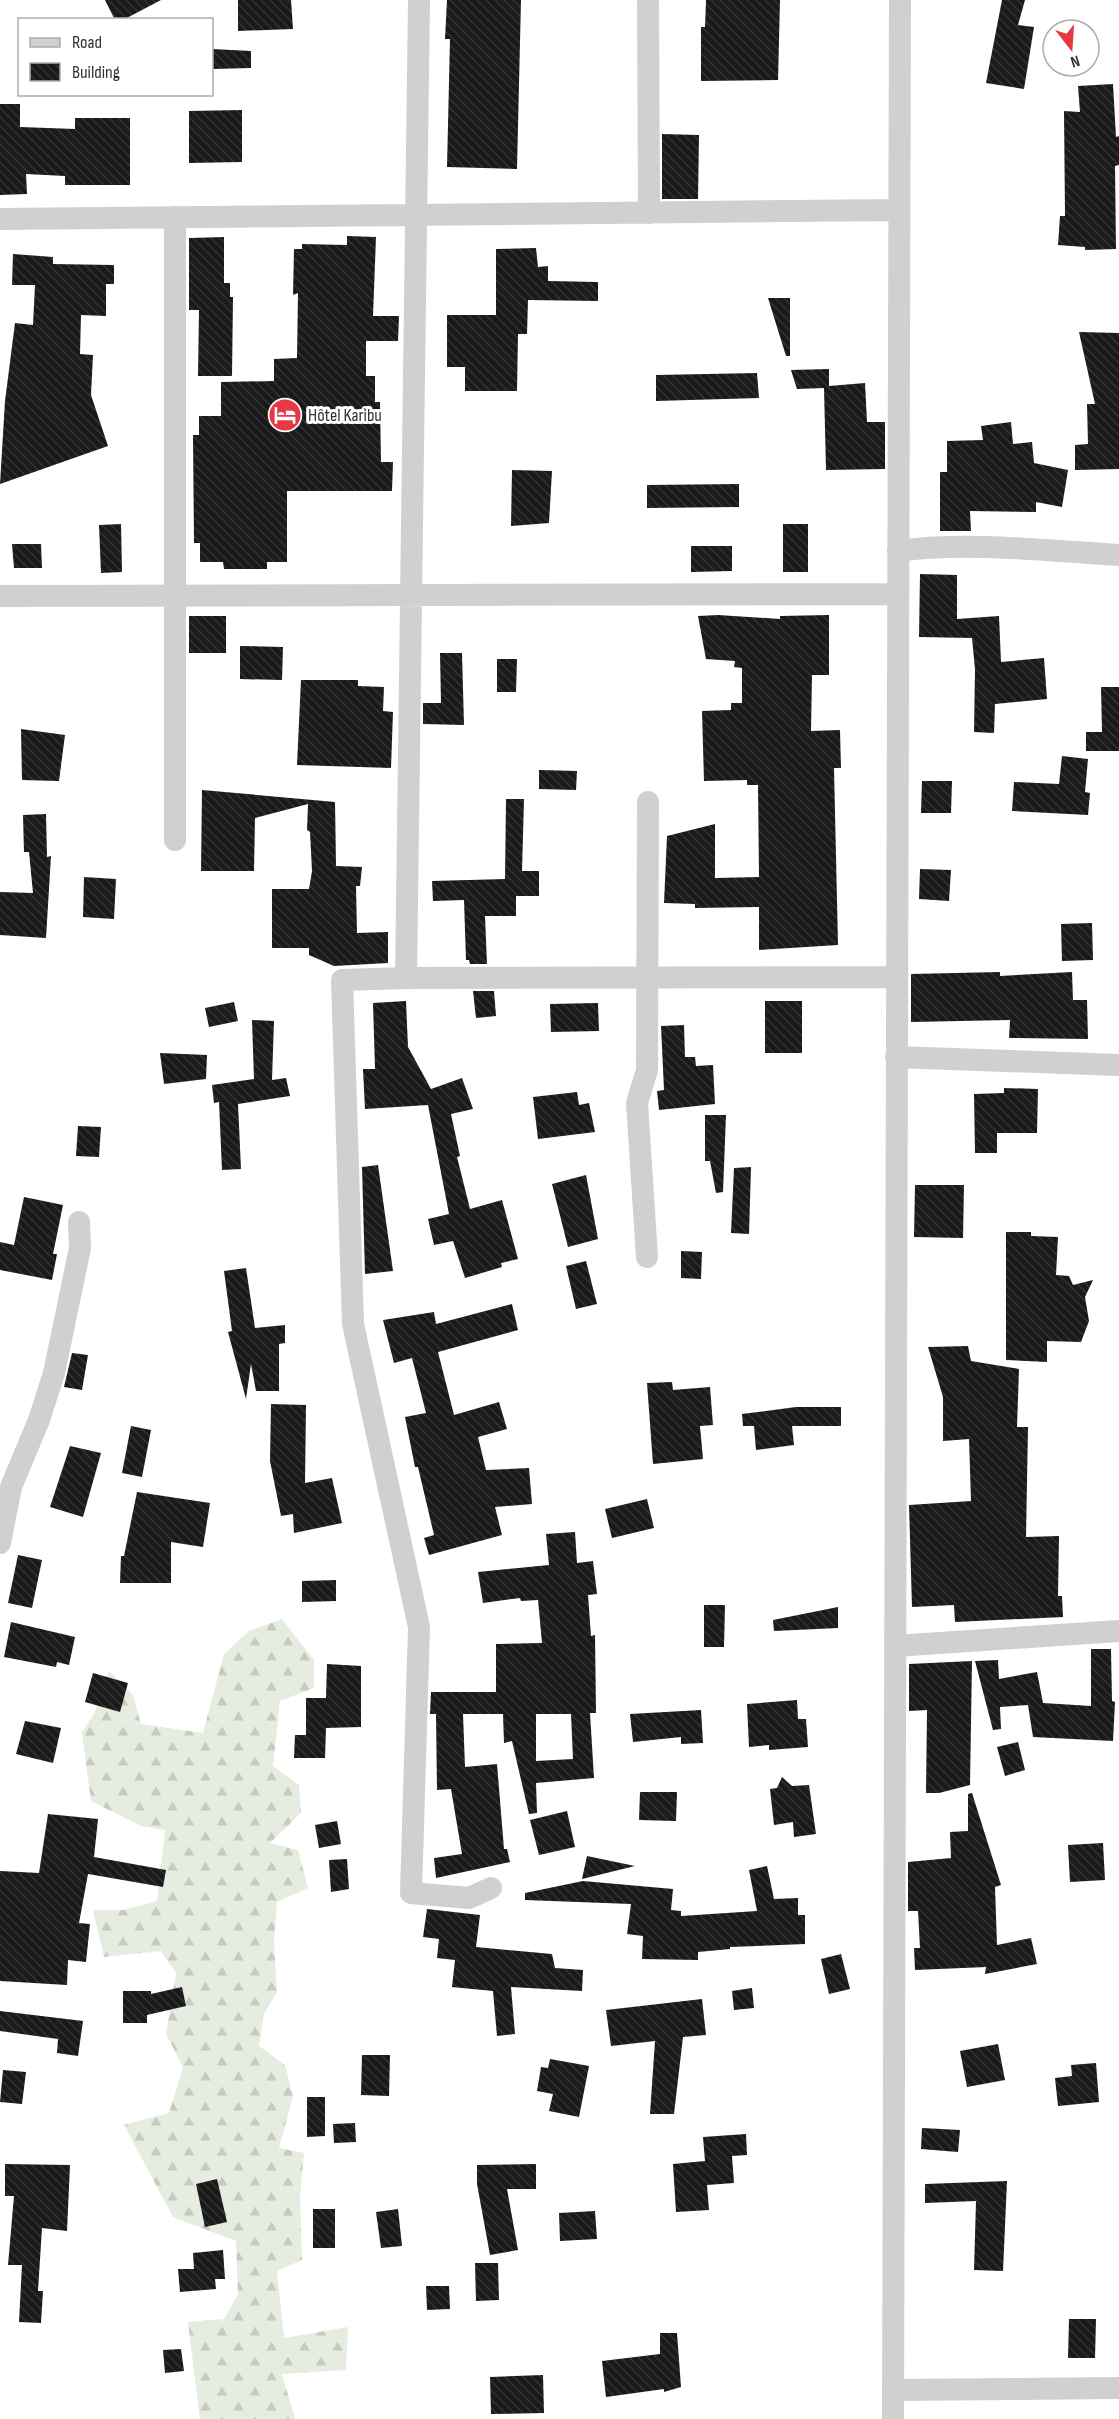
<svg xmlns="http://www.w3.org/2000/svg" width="1119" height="2419" font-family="'Sofia Sans Condensed',sans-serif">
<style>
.forest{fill:url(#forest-firs)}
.building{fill:url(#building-back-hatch);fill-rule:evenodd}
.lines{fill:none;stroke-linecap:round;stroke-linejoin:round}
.minor{stroke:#d0d0d0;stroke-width:22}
.labels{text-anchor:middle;stroke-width:6;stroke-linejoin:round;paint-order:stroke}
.poi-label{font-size:18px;fill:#333;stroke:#fff;text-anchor:start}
</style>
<defs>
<pattern id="forest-firs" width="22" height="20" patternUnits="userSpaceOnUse" patternTransform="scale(1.5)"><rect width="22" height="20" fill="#e6ecdf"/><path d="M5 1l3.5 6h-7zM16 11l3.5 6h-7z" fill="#c6cbc0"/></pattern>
<pattern id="building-back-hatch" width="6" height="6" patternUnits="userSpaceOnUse" patternTransform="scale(1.5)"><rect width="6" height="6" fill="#1a1a1a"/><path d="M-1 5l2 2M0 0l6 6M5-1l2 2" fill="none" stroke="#333"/></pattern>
</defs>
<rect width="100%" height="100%" fill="#fff"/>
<!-- forest -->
<path class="forest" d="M282,1619L314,1660V1688L280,1701L273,1766L299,1785L301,1813L270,1843L298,1850L308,1888L277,1902L274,1942L277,1992L264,2014L259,2046L285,2065L293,2096L279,2148L304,2153L300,2196L302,2260L277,2271L284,2338L348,2327L346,2370L282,2374L295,2419H200L188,2322L224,2319L238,2294L236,2241L173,2217L124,2125L169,2113L183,2067L166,2034L176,1973L161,1951L104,1957L93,1910H123L157,1901L165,1830L141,1826L91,1801L82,1733L95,1712L109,1671L133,1695L141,1724L203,1733L224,1654L249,1631Z"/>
<!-- building -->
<path class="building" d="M105,0H161L123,20H115Z
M238,0H291L293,29L238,31Z
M447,0H521L517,169L447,167L450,39H445Z
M706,0H780L778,80L701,81V27H705Z
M1002,0H1025L1018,25L1034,27L1024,89L986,83Z
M212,49L251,51V68L212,69Z
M1113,84L1116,137L1119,136V165L1115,166L1116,249L1085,250V247L1058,245L1060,216H1065L1064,111L1080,112L1078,86Z
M0,104H20V127L75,129V118H130V185H65V176L26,174L27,194L0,195Z
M242,110V162L189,163V111Z
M662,134L699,135L698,199H662Z
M347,236L376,237L373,316H399L398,341H366V376H375V402H380L381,462H393L392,491H287V562H267V569H224L223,562H200V543H194L193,435H199V416H221V382L274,381V359L297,358L298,293L293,295L294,249H302V244L347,245Z
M224,237V283H230V297H233L232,376H198L199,310H189V238Z
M536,248L538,267L548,266V281L598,282V301L528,300L527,334H518L517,391H465V367H447V315H496V249Z
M13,254L53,257V264L114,265V284H106V316L81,315L80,354L93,355L91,395L108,446L0,484L5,401L15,323L33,325L35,285H12Z
M768,298H790V356H786Z
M1079,332L1119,333V469L1075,470V445L1088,444L1087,404H1095Z
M829,369V386L865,383L867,422H885V469L826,470L824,388L797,389L791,370Z
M757,373L759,398L656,401V375Z
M1011,422L1013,444L1032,442L1034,463L1068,470L1062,507L1036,502V512L970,511L971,531H940V472H947V441L983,440L981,426Z
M512,470L552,471L549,523L511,526Z
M739,484V507L647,508V485Z
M121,524L122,572L101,573L99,525Z
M783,524H808V572H783Z
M12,544H41L42,568H14Z
M691,546H732V571L691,572Z
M920,574L957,575V619L999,616L1001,662L1044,658L1047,699L995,704L994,733L974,732L975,669L972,638L919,637Z
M718,615L780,619V616L829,615V675H812L811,731L840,730L841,768H834L838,945L759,950V907L695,908V904L664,903L667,836L715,824V878L759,877L758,785H747V780L704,781L702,711L731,710V703H742V668L734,667L735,661L706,659L698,616Z
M189,616H226V653H189Z
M240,646L283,647L282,680L240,679Z
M440,653H462L464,725L423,724V703H441Z
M497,659H517L516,692H497Z
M301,680H358V686L384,687L383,711L393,712L391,768L297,765Z
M1101,687H1119V751H1086V732H1102Z
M21,729L65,735L59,781L22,780Z
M1062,756L1088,759L1085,792L1090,793L1088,815L1012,811L1014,782L1059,784Z
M539,770L577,771L576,790L539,789Z
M922,781H952L951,813H921Z
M202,790L335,802L336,866L362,867L360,886H356L357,933L388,932V963L334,966L309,955V948H272V889H309L312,871L310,832L307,830L308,804L255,818L254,871H201Z
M506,799H524L522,871H539V896H516V916H485L487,964H470L469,960H466L464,900L433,901L432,881L505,879Z
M46,814L47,857L51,856L46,938L0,935V892L33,893L29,852H24L23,815Z
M920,869L951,870L949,901L919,899Z
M84,877L116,879L114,919L83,917Z
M1092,923L1093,960L1062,961L1061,924Z
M1000,972V976L1072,972L1073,1000H1087L1088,1039L1009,1038L1010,1020L911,1022V974Z
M473,991H494L496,1016L476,1018Z
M406,1001L408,1047L431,1089L462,1078L473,1109L451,1114L460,1156L457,1157L470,1209L502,1200L518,1259L501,1263L502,1267L465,1278L453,1241L434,1245L428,1219L449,1214L428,1105L365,1109L363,1069H375L373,1003Z
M765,1001H802V1053H765Z
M234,1002L238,1021L209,1027L205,1008Z
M598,1003L599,1031L551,1032L550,1004Z
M252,1020L274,1021L272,1080L286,1078L290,1096L238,1104L241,1169L222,1170L219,1102L214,1103L212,1085L254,1079Z
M684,1025L685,1057H695L696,1066L713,1065L715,1104L659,1110L657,1091L664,1090L661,1026Z
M160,1053L207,1055L206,1079L164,1084Z
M1004,1088L1038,1089L1037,1133H997V1153H975L974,1094L1004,1093Z
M577,1092L579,1105L589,1103L595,1132L538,1139L533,1097Z
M705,1115H726L723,1192L716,1193L710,1161H705Z
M78,1126L101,1127L99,1157L76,1156Z
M378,1165L393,1271L365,1274L362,1167Z
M751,1167L749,1234L731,1233L734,1168Z
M586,1175L598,1239L568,1247L552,1184Z
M915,1185H964L963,1238L914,1237Z
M24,1197L63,1205L53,1254H57L52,1280L0,1270V1242L14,1245Z
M1006,1232H1031V1236L1058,1237L1056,1275L1069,1276L1073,1285L1093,1280L1085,1297L1089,1321L1081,1342L1047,1341V1362L1006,1360Z
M681,1251L702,1252L701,1279L681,1278Z
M586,1261L597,1304L576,1309L566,1266Z
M246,1268L255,1328L285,1325V1343L279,1344V1391H256L251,1364L246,1399L228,1332L232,1331L224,1271Z
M512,1304L518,1330L438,1352L454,1415L499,1402L507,1429L478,1437L486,1470L529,1468L532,1504L495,1507L502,1535L429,1555L424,1538L434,1535L418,1467H415L405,1417L426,1413L412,1358L394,1363L383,1320L434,1312L436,1324Z
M968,1346L971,1361L1019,1369L1017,1427H1028L1026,1537L1059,1536L1058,1596H1062L1063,1617L955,1622L954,1605L912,1607L909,1505L971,1501L969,1439L943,1441V1397L928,1347Z
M72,1353L88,1355L82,1390L64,1387Z
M672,1382L673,1390L710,1387L713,1425L700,1426L703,1459L653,1464L647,1383Z
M271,1404L306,1405L305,1483L332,1478L342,1523L294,1533L293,1514L281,1516L270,1461Z
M796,1407H841V1426H792L794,1445L756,1450L754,1426H743L742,1414Z
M131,1426L151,1430L142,1477L122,1473Z
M70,1446L101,1453L83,1517L50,1507Z
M137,1492L210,1503L203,1547L171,1542V1583H120L121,1556H124Z
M647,1499L654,1528L612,1538L605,1509Z
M575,1532L577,1563L593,1561L597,1594L588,1595L591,1636L595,1635L596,1713H590L594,1778L536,1783L537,1813L529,1814L512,1741L504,1743L503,1714H463L465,1767L497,1764L504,1849H507L510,1862L436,1878L434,1858L462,1854L451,1789L437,1790L436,1714H430L431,1692H496V1644L542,1643L538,1600L521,1601L520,1598L483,1603L478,1572L549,1565L546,1534ZM536,1714H571L573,1759L536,1761Z
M18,1555L42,1560L32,1608L8,1603Z
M336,1580V1601L302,1602V1581Z
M704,1605H725L724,1647H704Z
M838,1607V1628L774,1631L773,1620Z
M11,1622L75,1637L69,1665L57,1662L56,1667L4,1657Z
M1091,1649H1111L1112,1701L1115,1702L1113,1741L1033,1737L1028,1705L1000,1707L1001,1729L993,1730L975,1661L998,1660L999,1679L1037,1672L1043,1703L1091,1706Z
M972,1661L970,1785L939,1793H926L927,1710L909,1711V1664Z
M327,1664L361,1666V1727L326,1728L325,1758H294L295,1735H306V1698H326Z
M93,1673L128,1683L120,1712L85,1702Z
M797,1700L798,1719H806L808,1747L769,1750V1745L749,1747L747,1704Z
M701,1710L703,1743L681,1744V1737L633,1742L630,1714Z
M25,1721L61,1728L53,1763L16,1754Z
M1018,1742L1025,1770L1005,1776L997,1747Z
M782,1777L792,1786L809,1785L816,1834L794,1837L793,1822L774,1825L770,1789L777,1788Z
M640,1792H677L676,1821L639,1820Z
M972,1793L1001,1885L995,1887L997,1945L1031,1938L1037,1964L985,1974L986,1967L915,1970L914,1948H920L918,1911H908V1862L951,1858L950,1832L968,1831V1794Z
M567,1811L575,1847L539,1855L530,1820Z
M48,1814L98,1819L94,1857L166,1870L163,1887L88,1874L79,1923L90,1924L86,1962L68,1960L67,1985L0,1981V1871L39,1873Z
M337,1821L341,1844L319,1848L315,1825Z
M1103,1843L1105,1880L1070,1882L1068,1845Z
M587,1856L635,1866L582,1879Z
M347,1859L349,1889L331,1892L329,1860Z
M767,1866L774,1899L798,1898V1915H805V1944L730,1947V1949L698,1952V1960L642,1959L643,1936L627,1934L631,1904L525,1900V1893L583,1881L673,1889L671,1910L681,1911V1916L757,1911L749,1870Z
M427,1909L480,1915L476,1947L552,1954L555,1968L583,1970L582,1991L511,1987L515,2034L497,2036L493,1991L452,1987L455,1960L437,1958L439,1939L423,1937Z
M841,1954L850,1989L829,1994L821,1959Z
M182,1987L186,2006L147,2015V2023H123V1991H151V1994Z
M752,1988L754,2008L734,2010L732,1991Z
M702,1999L706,2035L683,2037L674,2114H650L655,2041L611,2046L606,2010Z
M0,2011L83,2021L78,2056L57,2053L58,2039L0,2031Z
M998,2044L1005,2080L967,2087L960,2051Z
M362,2055H390L389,2096L361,2095Z
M550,2059L589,2066L579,2117L549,2111L553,2094L537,2091L541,2067L548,2068Z
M1096,2063L1099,2102L1058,2106L1055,2078L1072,2076L1071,2065Z
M3,2070L26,2072L22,2104L0,2102Z
M307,2097H325V2136L307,2137Z
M355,2123L356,2142L334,2143L333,2124Z
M922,2128L960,2130L958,2152L921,2149Z
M746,2134L747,2155L732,2156L734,2183L707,2185L709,2210L676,2212L673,2164L705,2161L703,2137Z
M5,2164L70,2165L67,2231L42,2228L38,2291H43L41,2323L19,2322L22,2265H8L14,2196H5Z
M536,2164V2189H507L518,2250L490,2255L477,2184V2165Z
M217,2179L227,2222L205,2227L196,2184Z
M1007,2181L1003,2271L974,2270L976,2201L925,2203V2184Z
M313,2209H335V2248H313Z
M398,2209L402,2246L381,2248L376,2212Z
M595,2211L597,2239L560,2241L559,2213Z
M223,2250L225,2279H215L216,2289L180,2292L178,2269H194L193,2253Z
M475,2263H498L499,2300L476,2301Z
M426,2286H449L450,2309L427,2310Z
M1069,2319H1096L1095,2358H1068Z
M660,2333H677L681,2387L664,2392V2389L606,2397L602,2361L660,2354Z
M181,2349L184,2371L165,2373L163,2350Z
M543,2375L544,2413L491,2414L490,2377Z"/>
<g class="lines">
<!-- minor -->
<path class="minor" d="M648,0L649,213
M0,219L899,210
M898,551C965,541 1051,551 1119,555
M0,596L898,594
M175,840V217
M406,978L419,0
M896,1057L1119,1065
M647,1257L637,1103L647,1070L648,802
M0,1543L11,1487L39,1420L54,1373L80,1248L79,1222
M895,1646L1119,1631
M491,1888L469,1898L411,1893L419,1627L353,1324L342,980L406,978L897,977
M893,2390L1119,2388
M893,2419L900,0"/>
</g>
<!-- icons -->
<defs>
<symbol id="hotel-disc" viewBox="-11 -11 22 22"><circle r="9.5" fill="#e63946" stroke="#fff"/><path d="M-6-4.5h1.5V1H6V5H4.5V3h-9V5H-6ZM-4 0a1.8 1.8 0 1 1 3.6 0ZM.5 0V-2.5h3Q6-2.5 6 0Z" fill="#fff"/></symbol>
</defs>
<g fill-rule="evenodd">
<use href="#hotel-disc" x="266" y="396" width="38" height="38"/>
</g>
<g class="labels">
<!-- poi labels -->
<g class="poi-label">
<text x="308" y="421">Hôtel Karibu</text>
</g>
</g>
<!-- legend -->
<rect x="18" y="18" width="195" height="78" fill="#ffffff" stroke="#adadad" stroke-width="1.5"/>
<rect x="30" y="38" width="30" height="9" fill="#d0d0d0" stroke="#adadad" stroke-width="1.5"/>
<text x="72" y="48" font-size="18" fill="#333333">Road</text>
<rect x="30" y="63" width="30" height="18" fill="url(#building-back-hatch)" stroke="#adadad" stroke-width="1.5"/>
<text x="72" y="78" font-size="18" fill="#333333">Building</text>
<!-- north arrow -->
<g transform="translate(1071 48) rotate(163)"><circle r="28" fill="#ffffff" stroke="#adadad" stroke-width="1.5"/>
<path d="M0-4.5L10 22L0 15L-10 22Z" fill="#e63946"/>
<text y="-9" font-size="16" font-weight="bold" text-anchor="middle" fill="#333333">N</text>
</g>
</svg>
